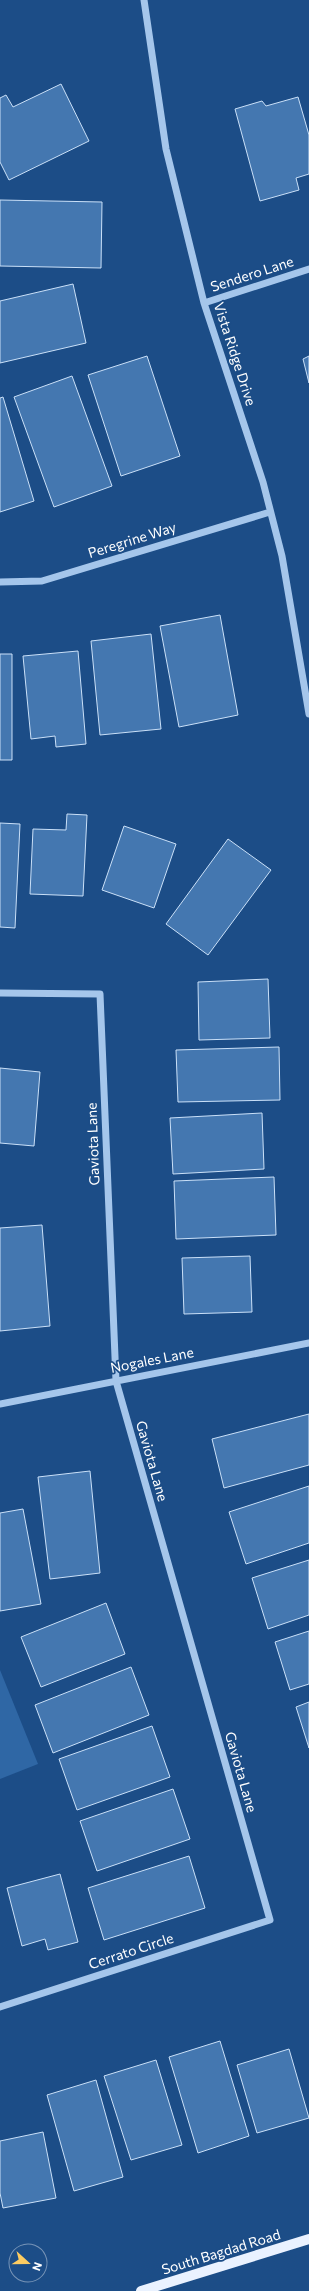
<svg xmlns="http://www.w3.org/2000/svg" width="309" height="2291" font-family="Commissioner,sans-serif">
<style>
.green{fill:#2f67a5}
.building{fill:#4477b0;stroke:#cae0f8}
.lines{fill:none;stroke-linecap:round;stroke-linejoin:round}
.minor{stroke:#a5c6eb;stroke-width:7}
.major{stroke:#eaf2ff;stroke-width:10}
.labels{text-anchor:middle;stroke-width:3.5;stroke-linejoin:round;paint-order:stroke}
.street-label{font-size:14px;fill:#fff;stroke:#1c4d87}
</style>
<rect width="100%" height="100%" fill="#1c4d87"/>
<!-- green -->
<path class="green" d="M0,1670L38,1764L0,1779Z"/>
<!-- building -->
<path class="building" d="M61,84L89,141L9,180L0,162V98L6,95L13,107Z
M298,97L309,135V174L296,178L299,190L260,201L235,109L262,101L266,106Z
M0,200L102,202L101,268L0,266Z
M73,284L86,343L0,363V301Z
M147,356L180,456L121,476L88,375Z
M309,356V383L303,359Z
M72,376L112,486L54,507L14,397Z
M3,397L34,501L0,512V398Z
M220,615L238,715L179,727L160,626Z
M151,634L161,729L100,735L91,641Z
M78,651L86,744L56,747L55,736L31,739L23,656Z
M0,654H12V760H0Z
M67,814L87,815L83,896L30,894L33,829L66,830Z
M0,823L20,824L15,928L0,927Z
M124,826L176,844L154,908L102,890Z
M228,839L271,870L208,955L166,924Z
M268,979L270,1038L199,1040L198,982Z
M279,1047L280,1100L178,1102L176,1050Z
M0,1068L40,1072L34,1146L0,1143Z
M262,1113L264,1169L173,1174L170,1118Z
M274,1177L276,1235L176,1239L174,1181Z
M42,1225L50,1326L0,1331V1228Z
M250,1256L252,1312L184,1314L182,1258Z
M309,1414V1465L224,1488L212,1439Z
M90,1471L100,1573L50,1579L38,1477Z
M309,1486V1543L246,1564L229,1512Z
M23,1509L41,1604L0,1611V1513Z
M309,1560V1615L268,1629L252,1578Z
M106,1603L125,1654L41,1687L21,1637Z
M309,1631V1684L290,1690L275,1642Z
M131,1667L149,1715L53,1753L35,1705Z
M309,1702V1748L296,1707Z
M152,1726L170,1777L77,1810L59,1759Z
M173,1789L190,1839L97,1871L80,1821Z
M189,1856L205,1908L104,1940L88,1888Z
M60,1874L78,1942L48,1950L45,1939L22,1946L7,1888Z
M220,2041L249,2136L198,2153L169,2057Z
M289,2049L309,2118L257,2133L237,2065Z
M156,2060L182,2145L131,2160L104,2076Z
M96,2080L123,2177L74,2191L47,2095Z
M43,2132L56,2198L3,2208L0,2193V2141Z"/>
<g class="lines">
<!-- minor -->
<path class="minor" d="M144,0L166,149L204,303L263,482L282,556L309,714
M204,303L309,269
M0,582L42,581L270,512
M0,993L100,994L116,1381L270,1920L0,2007
M0,1404L309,1343"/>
<!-- major -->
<path class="major" d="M141,2291L309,2239"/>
</g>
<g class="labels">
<!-- street labels -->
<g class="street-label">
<text transform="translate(252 274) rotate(-18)" y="5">Sendero Lane</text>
<text transform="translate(235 354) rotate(72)" y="5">Vista Ridge Drive</text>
<text transform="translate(132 540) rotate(-17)" y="5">Peregrine Way</text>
<text transform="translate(93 1144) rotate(-92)" y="5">Gaviota Lane</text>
<text transform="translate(152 1360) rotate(-11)" y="5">Nogales Lane</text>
<text transform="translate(152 1461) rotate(74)" y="5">Gaviota Lane</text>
<text transform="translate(241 1772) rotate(74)" y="5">Gaviota Lane</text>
<text transform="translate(131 1951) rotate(-18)" y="5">Cerrato Circle</text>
<text transform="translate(221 2252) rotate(-17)" y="5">South Bagdad Road</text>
</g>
</g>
<!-- north arrow -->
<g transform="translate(28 2263) rotate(111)"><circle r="19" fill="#1c4d87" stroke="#7794b7"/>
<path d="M0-3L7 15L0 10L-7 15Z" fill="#fccc62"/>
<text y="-6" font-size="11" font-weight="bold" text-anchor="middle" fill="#ffffff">N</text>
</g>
</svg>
